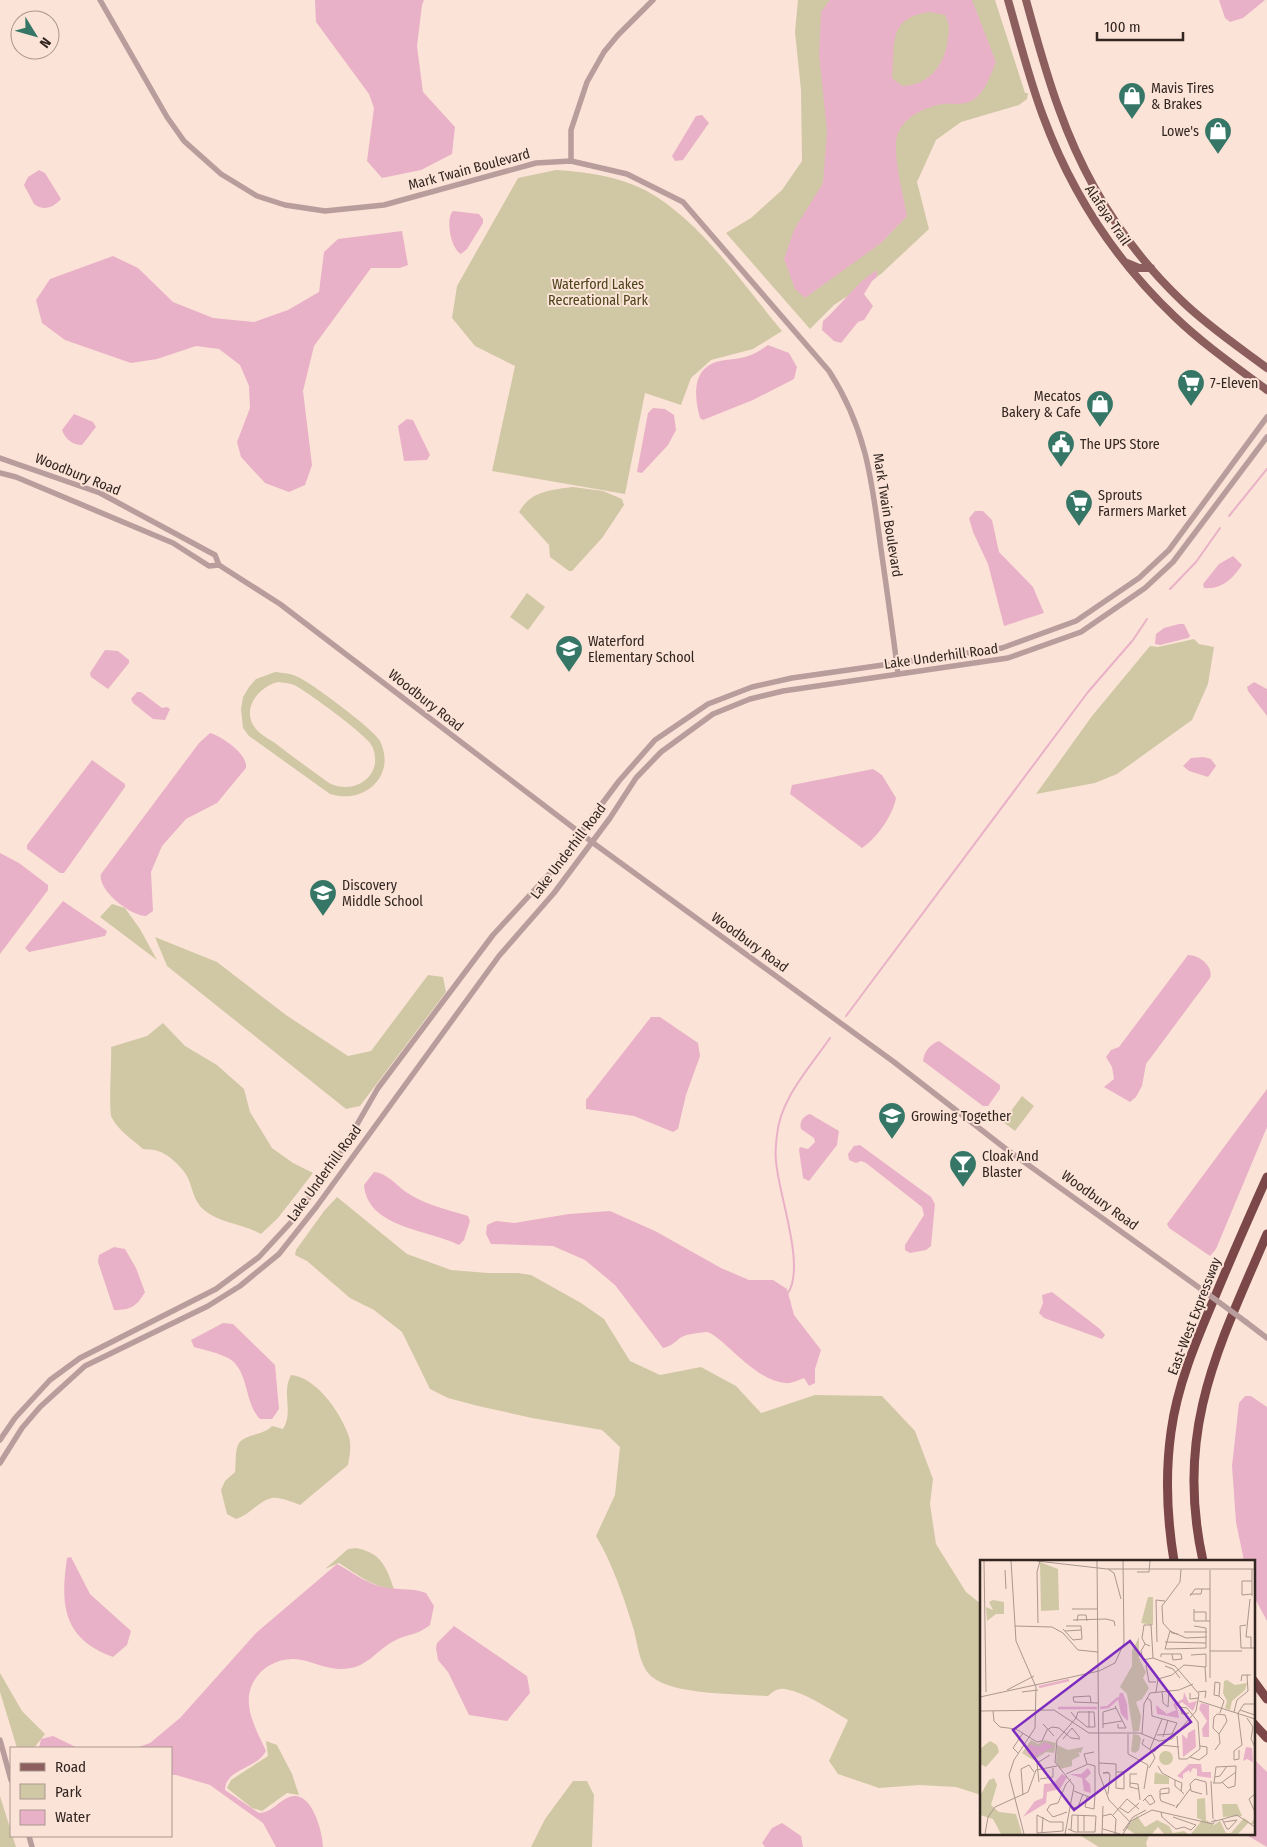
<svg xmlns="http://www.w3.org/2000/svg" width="1267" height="1847" font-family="'Fira Sans Condensed',sans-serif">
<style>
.green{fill:#d0c8a5;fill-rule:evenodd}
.water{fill:#e9b1c7;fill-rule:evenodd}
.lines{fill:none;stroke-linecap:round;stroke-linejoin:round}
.stream{stroke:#e9b1c7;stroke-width:2}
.minor{stroke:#b89d9c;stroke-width:5.5}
.major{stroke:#8c5e5e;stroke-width:8}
.highway{stroke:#7b4748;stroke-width:9}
.minor-bridge{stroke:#b89d9c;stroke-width:5.5}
.labels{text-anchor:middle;stroke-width:4;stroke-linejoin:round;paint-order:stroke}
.poi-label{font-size:14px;fill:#322621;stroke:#fce3d7;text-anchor:start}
.street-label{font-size:14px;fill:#322621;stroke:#fce3d7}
.park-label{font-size:14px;fill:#4c4319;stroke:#fce3d7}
.inset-river{fill:none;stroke:#e9b1c7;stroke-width:2.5}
.inset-road{fill:none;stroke:#ab978e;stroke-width:1}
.view{fill:#7b2cbf;fill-opacity:0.15;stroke:#7b2cbf;stroke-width:2.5}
.inset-edge{fill:none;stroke:#322621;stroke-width:2.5}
</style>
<rect width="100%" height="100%" fill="#fce3d7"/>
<!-- green -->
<path class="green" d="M798,0H995L1025,93H1028L1027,99L1019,105L961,122L936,140L917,182L929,229L881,274L834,305L810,329L726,233L751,218L782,190L802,161L801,90L795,32Z
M556,170C586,172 617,176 645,190C699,219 743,284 782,331L753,349L711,360L691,378L681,405L645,393L625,494L492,471L515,366L475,346L452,318L457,286L518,178Z
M573,487L603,491L622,499L624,505L602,538L572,571H569L550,557L549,545L519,512C531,491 550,490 573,487Z
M527,593L545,607L528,630L510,617Z
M1194,639L1199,644L1214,647L1208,684L1192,720L1117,774L1095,783L1036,794L1092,716L1150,646L1158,647Z
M275,672C283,673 291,673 298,677C310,682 375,730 380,741C397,776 364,805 330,794L249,736L243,728L241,709L243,697L249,687L256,679ZM278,682C284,683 291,683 296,686C309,693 368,736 372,746C385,775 355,796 329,783C311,770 293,757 275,743C269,739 261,735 256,729C240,710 258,687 278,682Z
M112,904L125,908L140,929L157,960L100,917Z
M155,937L217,962L286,1015L348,1056L371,1051L428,975L443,977L446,992L360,1106L346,1109L167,966Z
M163,1023L185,1046L217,1065L244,1089L250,1112L272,1148L293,1163L313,1173L278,1218L261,1234C244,1224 219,1223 204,1210C193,1201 193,1188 187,1176C182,1167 168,1154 158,1151C154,1149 147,1150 143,1149C133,1140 118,1130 112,1118C108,1113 112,1059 111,1047L147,1036Z
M1022,1096L1034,1106L1015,1131L1003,1122Z
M337,1197L407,1254L451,1270L488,1273H518L531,1275L581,1303L604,1319L630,1361L660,1375L701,1367L736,1386L761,1413L815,1395L882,1396L915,1431L933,1479L930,1504L936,1544L966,1592L981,1604V1795L956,1787L919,1785L879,1788L838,1774L829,1761L848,1720C829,1709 807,1693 785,1689C777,1688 773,1692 768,1696C738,1694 674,1695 652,1677C638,1665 638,1641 632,1624C623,1595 612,1563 596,1536L615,1495L620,1447L602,1430L532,1418L478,1406L448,1398L430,1389L402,1332L374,1310L350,1298L307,1261L295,1255L296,1250L324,1211Z
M291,1375C316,1377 340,1412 348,1434C352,1444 350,1455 348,1465L300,1505C292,1502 280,1497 272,1498C258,1501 250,1515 236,1519L227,1514L221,1490L225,1481L235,1472C236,1465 235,1455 237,1448C240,1433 262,1437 272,1426L283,1429C294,1412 281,1393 291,1375Z
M356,1548C381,1553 386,1566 394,1589C374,1588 355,1573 339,1563L325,1569L348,1549Z
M0,1673L22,1711L45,1734L34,1748H17L0,1692Z
M266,1741L277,1745L292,1774L299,1795L287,1793L262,1811L252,1808L227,1788L231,1780L268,1756Z
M573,1781H587L594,1795L592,1847H531L545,1819Z
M0,1796L16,1847H0Z
M1076,1833H1150L1146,1843L1147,1847H1099Z"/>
<!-- water -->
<path class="water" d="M315,0H424L422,5L417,46L423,92L455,127L452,154L421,170L382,178L367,161L374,108L369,94L316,22Z
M830,0H972L996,62C990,76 984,96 969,102C958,106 948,102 938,105C919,109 897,122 896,143C895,165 903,194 907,216L881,243L805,298L795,289L784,259L794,230L823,183L827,131L819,54L821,12ZM930,12L945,15C950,24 949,29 948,38C945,65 930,85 902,86L892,78C896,44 886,18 930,12Z
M1219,0H1265L1243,18L1230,22L1225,18Z
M702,115L709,123L683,160L675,161L672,156L696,116Z
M39,170L45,173L61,199C54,207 44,212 34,204L24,185L28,177Z
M453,211L479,214L483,219V223L467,249L461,254C451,249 445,219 453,211Z
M402,231L408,265L400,268H371L314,346L303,391L312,465L305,485L289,492L265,483L241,457L237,442L250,408L249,386L240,365L219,349L196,346L157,359L131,363L65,340L42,323L36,300L50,279L113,256L138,268L173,302L213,318L254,322L288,310L319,292L324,252L338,239Z
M877,270V277L872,281L864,294L873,306L864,320L858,322L841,343L834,341L822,330L823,321C842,305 855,283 877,270Z
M768,345L789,353L797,367L794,379L753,400L703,420L700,418C695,399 691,373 713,363C723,359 737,360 748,356C755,354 762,349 768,345Z
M653,408L665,409L674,415L676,430L668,445L642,473L637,472L648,413Z
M74,414L93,422L96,427L82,445C73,445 65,439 62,430Z
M407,419L413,420L430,455L427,460L404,461L398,426Z
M975,511H983L992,520L999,552L1033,587L1044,613L1004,626L988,564L973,532L969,518Z
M1233,556L1242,565C1233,578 1222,590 1204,588L1203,584L1219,564Z
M1179,624H1184L1190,636L1188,638L1160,645L1155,644L1156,634L1164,628Z
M105,650L118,651L129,660V663L108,689L91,677L90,673Z
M1254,682L1267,689V716L1248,691L1247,687Z
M137,692H141L162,708L167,707L170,709L165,720L153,719L133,703L131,699Z
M210,733C223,737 248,754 246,768L217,803L186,819L162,846L151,872L153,911L146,916C131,916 97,890 101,874L199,743Z
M1203,757L1211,759L1216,766L1208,777L1189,771L1183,766L1191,758Z
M92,760L125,784V787L64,873H60L27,849V845Z
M873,769L882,775L896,798C893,815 877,838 862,848L790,794L792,785Z
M0,853L19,863L48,885V890L0,954Z
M63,901L107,931L105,936L29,952L25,948Z
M1188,955C1199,955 1214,966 1210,978L1146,1064L1142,1086L1136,1097L1130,1102L1104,1087L1114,1079L1112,1067L1106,1057L1111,1050L1119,1047Z
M651,1017H660L698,1043L700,1056L686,1095L678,1129L673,1132L634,1116L586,1109V1100Z
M939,1041L1000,1085V1089L988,1106H983L923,1061C924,1052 930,1044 939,1041Z
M1267,1089V1127L1216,1249L1210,1256L1169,1228L1167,1224Z
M810,1114L839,1131L837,1145L809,1181L803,1178L799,1150L800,1147L808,1149L815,1142L814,1138L801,1129C799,1122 803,1116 810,1114Z
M860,1145L931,1197L935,1204L931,1246L926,1250L910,1253L905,1250V1245L924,1215L922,1207L866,1163L861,1161L856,1163L849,1160L848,1154L854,1146Z
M374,1172C387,1173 396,1185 406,1192C425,1205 446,1209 468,1216L470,1221L464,1240L459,1245C430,1230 367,1228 364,1185Z
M610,1211L655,1231L721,1268L749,1280H773L787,1289L794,1315L821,1350L815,1369V1383L809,1386L804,1378C799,1380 791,1384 785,1383C754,1381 719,1332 706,1332C699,1333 685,1334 680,1338C674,1343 671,1346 663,1348L615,1285L585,1260L553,1246L491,1244L486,1234L487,1225L496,1221L514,1223L569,1214Z
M114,1247L125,1249L136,1268L145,1292C137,1306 131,1310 114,1310L98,1262L99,1255Z
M1052,1292L1100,1329L1105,1335L1102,1339L1044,1318L1039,1313L1043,1303L1042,1295Z
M223,1323L233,1324L275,1365L279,1409L272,1419H260C244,1403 249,1369 228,1358C218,1353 205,1350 194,1347L191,1340Z
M1245,1396H1251L1267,1407V1621L1253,1595V1561H1244L1236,1522L1232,1466L1239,1403Z
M71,1557L90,1594L131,1631L127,1645L113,1657C63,1639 60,1605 67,1558Z
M337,1564C350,1571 365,1582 379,1586C395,1591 411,1587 426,1593L434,1606L430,1625C416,1636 410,1633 396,1640C380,1647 369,1665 351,1668C333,1672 319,1664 302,1660C275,1654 246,1675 249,1705C250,1720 260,1737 266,1751C257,1769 225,1769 225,1790L259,1813C273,1813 281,1797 294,1796C313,1794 323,1834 323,1847H276L263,1823L210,1785L176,1775H171V1748H136L150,1743L180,1718L256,1633Z
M454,1626L527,1676L530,1693L507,1721L469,1715L448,1672L438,1660L436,1648L437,1643Z
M53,1736L78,1748H39L41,1739Z
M1253,1758L1267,1772V1847L1243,1833H1253Z
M782,1823L801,1836L803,1847H765L762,1843L772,1828Z"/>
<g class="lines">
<!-- stream -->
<path class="stream" d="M1229,516L1267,469
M1170,589L1196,562L1220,528
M846,1016L1088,692L1133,640L1147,619
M788,1293C806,1266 778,1193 776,1161C775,1153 776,1143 777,1135C780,1099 810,1067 830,1038"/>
<!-- minor -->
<path class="minor" d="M100,0L167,117L184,141L221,174L257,196L285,205L325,211L384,205L536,163L571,161L627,174L683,202L829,371C867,430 872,482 881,549C887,591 893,633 898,674
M571,161V130L587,82L604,52L618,35L653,0
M0,458L100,493L215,555L219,565L280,604L596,845L894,1062L1006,1149L1201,1289
M0,473L16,477L173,543L209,566L219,565
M1246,1322L1267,1338
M0,1440L15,1418L50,1380L80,1358L216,1289L259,1257L270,1245L293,1220L340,1154L378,1088L493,935L551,872L619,781L655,740L708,704L752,687L792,678L1002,648L1076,621L1139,578L1169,550L1267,417
M0,1463L22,1428L40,1407L85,1366L208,1306L240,1286L279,1254L317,1206L499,956L554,893L610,818L636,778L661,752L713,714L750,699L783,691L1008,658L1081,632L1145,588L1173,562L1267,437
M0,1740L11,1780
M29,1836L32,1847"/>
<!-- major -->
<path class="major" d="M1008,0C1019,38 1029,79 1043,116C1071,192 1116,261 1175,317C1203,344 1236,367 1267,390
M1026,0C1036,36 1046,74 1059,109C1085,182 1127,249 1183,302C1209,327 1239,347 1267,368
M1127,263L1139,268H1151"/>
<!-- highway -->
<path class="highway" d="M1174,1561C1167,1518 1165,1475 1171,1432C1177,1386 1196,1341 1214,1299C1231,1258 1249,1217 1267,1177
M1203,1561C1174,1431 1218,1348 1267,1234
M1253,1680L1267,1699
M1253,1723L1267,1738"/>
<!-- minor-bridge -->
<path class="minor-bridge" d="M1201,1289L1246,1322"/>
</g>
<!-- icons -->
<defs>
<symbol id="shop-pin" viewBox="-11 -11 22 30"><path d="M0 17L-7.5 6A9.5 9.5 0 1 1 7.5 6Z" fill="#357666" stroke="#fce3d7"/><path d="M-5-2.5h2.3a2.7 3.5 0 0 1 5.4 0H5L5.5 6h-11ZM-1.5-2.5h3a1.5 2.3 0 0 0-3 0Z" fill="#fff"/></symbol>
<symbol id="supermarket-pin" viewBox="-11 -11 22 30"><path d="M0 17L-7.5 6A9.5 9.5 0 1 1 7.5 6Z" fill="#357666" stroke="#fce3d7"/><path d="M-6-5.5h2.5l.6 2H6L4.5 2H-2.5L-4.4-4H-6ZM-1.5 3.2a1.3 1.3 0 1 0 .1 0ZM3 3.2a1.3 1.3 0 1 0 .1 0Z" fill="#fff"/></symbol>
<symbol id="civic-pin" viewBox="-11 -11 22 30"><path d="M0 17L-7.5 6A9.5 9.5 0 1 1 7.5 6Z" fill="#357666" stroke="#fce3d7"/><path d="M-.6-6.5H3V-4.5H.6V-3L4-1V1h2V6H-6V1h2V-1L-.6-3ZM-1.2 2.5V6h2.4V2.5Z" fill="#fff"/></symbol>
<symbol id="school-pin" viewBox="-11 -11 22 30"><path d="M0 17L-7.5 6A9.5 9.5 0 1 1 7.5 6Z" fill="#357666" stroke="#fce3d7"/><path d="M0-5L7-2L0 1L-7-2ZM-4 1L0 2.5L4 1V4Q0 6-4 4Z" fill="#fff"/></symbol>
<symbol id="bar-pin" viewBox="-11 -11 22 30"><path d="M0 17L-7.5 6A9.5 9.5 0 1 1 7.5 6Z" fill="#357666" stroke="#fce3d7"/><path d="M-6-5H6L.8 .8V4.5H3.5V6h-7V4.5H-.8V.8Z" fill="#fff"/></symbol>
</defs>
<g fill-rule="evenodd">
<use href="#shop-pin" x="1116" y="80" width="32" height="43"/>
<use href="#shop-pin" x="1202" y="115" width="32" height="43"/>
<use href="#supermarket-pin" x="1175" y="367" width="32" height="43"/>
<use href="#shop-pin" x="1084" y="388" width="32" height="43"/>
<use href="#civic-pin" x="1045" y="428" width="32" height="43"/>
<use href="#supermarket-pin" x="1063" y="487" width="32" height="43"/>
<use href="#school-pin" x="553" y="633" width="32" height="43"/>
<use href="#school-pin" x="307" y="877" width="32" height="43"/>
<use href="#school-pin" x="876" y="1100" width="32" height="43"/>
<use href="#bar-pin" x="947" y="1148" width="32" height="43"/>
</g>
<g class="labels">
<!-- poi labels -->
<g class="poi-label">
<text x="1151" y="93">Mavis Tires<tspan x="1151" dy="16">&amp; Brakes</tspan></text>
<text x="1199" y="136" text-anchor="end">Lowe's</text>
<text x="1210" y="388">7-Eleven</text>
<text x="1081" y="401" text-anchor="end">Mecatos<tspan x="1081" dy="16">Bakery &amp; Cafe</tspan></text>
<text x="1080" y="449">The UPS Store</text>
<text x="1098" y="500">Sprouts<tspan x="1098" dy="16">Farmers Market</tspan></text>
<text x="588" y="646">Waterford<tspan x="588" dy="16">Elementary School</tspan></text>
<text x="342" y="890">Discovery<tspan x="342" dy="16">Middle School</tspan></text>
<text x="911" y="1121">Growing Together</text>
<text x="982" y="1161">Cloak And<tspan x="982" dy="16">Blaster</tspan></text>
</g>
<!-- street labels -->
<g class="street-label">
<text transform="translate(469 169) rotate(-15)" y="5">Mark Twain Boulevard</text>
<text transform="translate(1108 215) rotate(56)" y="5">Alafaya Trail</text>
<text transform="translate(78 474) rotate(22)" y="5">Woodbury Road</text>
<text transform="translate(888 515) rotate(81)" y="5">Mark Twain Boulevard</text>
<text transform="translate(941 656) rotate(-8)" y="5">Lake Underhill Road</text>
<text transform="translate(426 700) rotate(38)" y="5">Woodbury Road</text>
<text transform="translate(568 851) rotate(-53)" y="5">Lake Underhill Road</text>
<text transform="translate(750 942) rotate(36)" y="5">Woodbury Road</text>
<text transform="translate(324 1173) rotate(-54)" y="5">Lake Underhill Road</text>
<text transform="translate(1100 1200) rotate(36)" y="5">Woodbury Road</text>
<text transform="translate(1194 1316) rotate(-69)" y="5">East-West Expressway</text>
</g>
<!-- park labels -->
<g class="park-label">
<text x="598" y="289">Waterford Lakes<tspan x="598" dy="16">Recreational Park</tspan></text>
</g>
</g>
<!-- overview -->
<g transform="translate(980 1560)">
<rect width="275" height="275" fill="#fce3d7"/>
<path d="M60,2L78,9L79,50L61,51ZM168,37H173V65L161,63ZM13,40L24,42V54H16L7,61L6,47L13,50L9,42ZM159,77V98L166,112L163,118L169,128L162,139L156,142L161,156L159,171L153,172L147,134L140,127L152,106V91ZM247,120L255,125L267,123L265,130L252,141L250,150L245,148L247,141L243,133L244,121ZM153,174L159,175L161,179L159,190L155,193L151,191ZM51,180L58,184L64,180L76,183L74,193L66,192L54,200L48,197L42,193ZM10,181L17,185L19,192L6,207L0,204V189ZM77,185L88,190L103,187L101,193L98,192L100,196L92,200V206L80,209L76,202ZM179 198a7 7 0 1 1 14 0a7 7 0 1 1-14 0ZM175,212L189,217V224H174ZM14,218L17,225L11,245L19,252L36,254L42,274H21L13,259L0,255L1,234L9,220ZM225,238L226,260L234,265L240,261L246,273H251L264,258L271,263L275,258V264H271L269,262L258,274H211L222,260L217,258V239ZM242,244H257L262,256L243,257ZM157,256L165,267L177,260L189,266L193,273L204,271L208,274H184L178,267L172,274H155L146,268Z" fill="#d0c8a5"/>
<path d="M204,132L209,143L217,141L213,151L202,142L197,146L199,158L177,154L176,145L187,154L196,150L193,144L203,139ZM140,133H143L147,144L148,161L141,154L138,139ZM221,143L229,145V177H223L222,169L227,161L219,149ZM215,169L216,187L203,197L202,174L207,179L208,173ZM64,182L74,186L55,197L45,193L50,184L59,187ZM266,187L272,188L273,202L267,199L263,201ZM209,204H221L222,212H231V218L217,216V209L213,208L210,213L209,210L203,214V219L197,216ZM108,208L111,213L105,219L110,224L111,233L104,231L102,218L89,214H101ZM82,214L87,217L80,229L67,232L66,243L43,257L55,241L63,238L64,224L74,223Z" fill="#e9b1c7"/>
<path class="inset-river" d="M59,127L89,120M78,148H117M120,148L128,147L138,138"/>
<path class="inset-road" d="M4,1L6,132M31,1L36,81L56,127L55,168L34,200L29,215L44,274M57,1L127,9H275M117,1L119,213L129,240L150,262M128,9L134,13L141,39M272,9V36M25,10L26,29M230,10V118M157,12H169L170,1M272,21H262V35L272,34M210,34H221L222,29M210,36L215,29H230M92,49H117M214,49V61H230M214,52H226V61M93,60L126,59L134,61L135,66M97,61L98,55H106L107,61M58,63L57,12L60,1M266,65L260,66L261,88H275M35,66L72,67L83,73L98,90L118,92M83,69L93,80L102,79L101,66H86M85,71L101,70M190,71L185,89L226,88V68L214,66M190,71L206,78L227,77M204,72H227M198,74L192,73L183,63L182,46L200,22L201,9M266,77L270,39M266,77H271V88M177,82L176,40L185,41M185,82L226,83M165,84L161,91L163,100L173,98M170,86L165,84L162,78L164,65H171M230,91H262M181,97V94H201L202,99L193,100L192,94M166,105L169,122H176M185,106L193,109L200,118M225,107L226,122M261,121L262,115H271M235,122L240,123L239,136L234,135ZM27,130L54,116M182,131L183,143L188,147L189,131M42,132L58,130M176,132L178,119L192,115L204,105L226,107V94L211,95M218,132L226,131L225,138M210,133V139L219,138M239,136L244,141L240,153M0,137L119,111L135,103L144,83L143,1M167,138L171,141L172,156L197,163L192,174L177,175M219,141L275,159M111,142L110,136L93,137L94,142L118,143M135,146L146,168H138V164M260,150L275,155M0,151L74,150L109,173H160L179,181L192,179L216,151L219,134L195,106L173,98L171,64M13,151L14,161L20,167L36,169L57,182L62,181M254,152L257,140L268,131L267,115M258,153L262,185L254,191V200L259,199V190M258,153L264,144H275M237,154L245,155L247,161L239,174L233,168L234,157ZM267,158L273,167L271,179L275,187M63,164L74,176M123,164L142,161M109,167V151M123,168V152L136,148M148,174V194L168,205L164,229M162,174L164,144L170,133L199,130L213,124M197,176L199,199H207L220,189L218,162L207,148L200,147L202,154L209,153M183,177L188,160M83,179L92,168L100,178M164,179L162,184L172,191L175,198L169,208M62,181L67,170L72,167L79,168L91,178L100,179M170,189L182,159M235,190L240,183L239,174M174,192L181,185L199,187M38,193L33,188L43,173M210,197L219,200L227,194V187L220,186M119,203L136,204V228L144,229V212H136M107,204L104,194L114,192M178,206L182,213L195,220M86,214L108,204L115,206V235L109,237L94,231M157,214H150V227L158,229M235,217L240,216L247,206M60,219L73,217V208M231,221L233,259M59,222L57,203L70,195M150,223L158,224L160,240M233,223H241L256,212M234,223L236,207L256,206L255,226L248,228L242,222M201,231L195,226V220L202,223L201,231L204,234M128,234L130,215L129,213L128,212L123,213H129M180,234L189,233V228L181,229L180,230V238L181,241L195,246M222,234L211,231L210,224L215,219L226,222L227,235M43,235L41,209L49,205L54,212M107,237L105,247L114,249L115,235M163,241L168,236L171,235L175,242L170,245L165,239M198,244L196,248L210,229M92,248L98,247L103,234M140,248L148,253L159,243M87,252L73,257L67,250L70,245L78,243L86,224L91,219M181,252L182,257L196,269L204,267L211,270L216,265L193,257M275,252L269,239L275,234M57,255L70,262H83V271L57,273ZM98,255V272M104,255V271M133,255L147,239L159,249M123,256L131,254L136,259L135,274M242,259L247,269H249L257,260L244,262M236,261L257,255L275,267M88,269L95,272H115L116,256L92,255L91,270M123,269L140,274M143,271L153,257L166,250M62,272L63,257M5,274L8,257L15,247L48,232L56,210L77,206M85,274L94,226L75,202L77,180L96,158L107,167H115L114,152H98L96,158L91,152M122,274L123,246M143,274L151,261L172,250L233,264L236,260L231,262"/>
<path class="view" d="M150,81L211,162L94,250L33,170Z"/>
<rect width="275" height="275" class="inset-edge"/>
</g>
<!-- legend -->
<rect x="10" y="1747" width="162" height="90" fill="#fce3d7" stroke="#ab978e"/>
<rect x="20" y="1763" width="25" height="8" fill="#8c5e5e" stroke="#ab978e"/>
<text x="55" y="1772" font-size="15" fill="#322621">Road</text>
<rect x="20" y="1784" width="25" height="15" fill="#d0c8a5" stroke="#ab978e"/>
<text x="55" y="1797" font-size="15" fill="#322621">Park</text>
<rect x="20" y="1810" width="25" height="15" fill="#e9b1c7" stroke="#ab978e"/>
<text x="55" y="1822" font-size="15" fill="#322621">Water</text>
<!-- north arrow -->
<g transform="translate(35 35) rotate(127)"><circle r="24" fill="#fce3d7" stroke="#ab978e"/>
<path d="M0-4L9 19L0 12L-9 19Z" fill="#357666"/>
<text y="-8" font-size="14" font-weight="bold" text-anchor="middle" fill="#322621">N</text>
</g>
<!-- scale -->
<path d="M1097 32v8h86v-8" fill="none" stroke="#322621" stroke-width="2.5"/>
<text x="1104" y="32" font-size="15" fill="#322621" stroke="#fce3d7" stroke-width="4" paint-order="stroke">100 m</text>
</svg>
